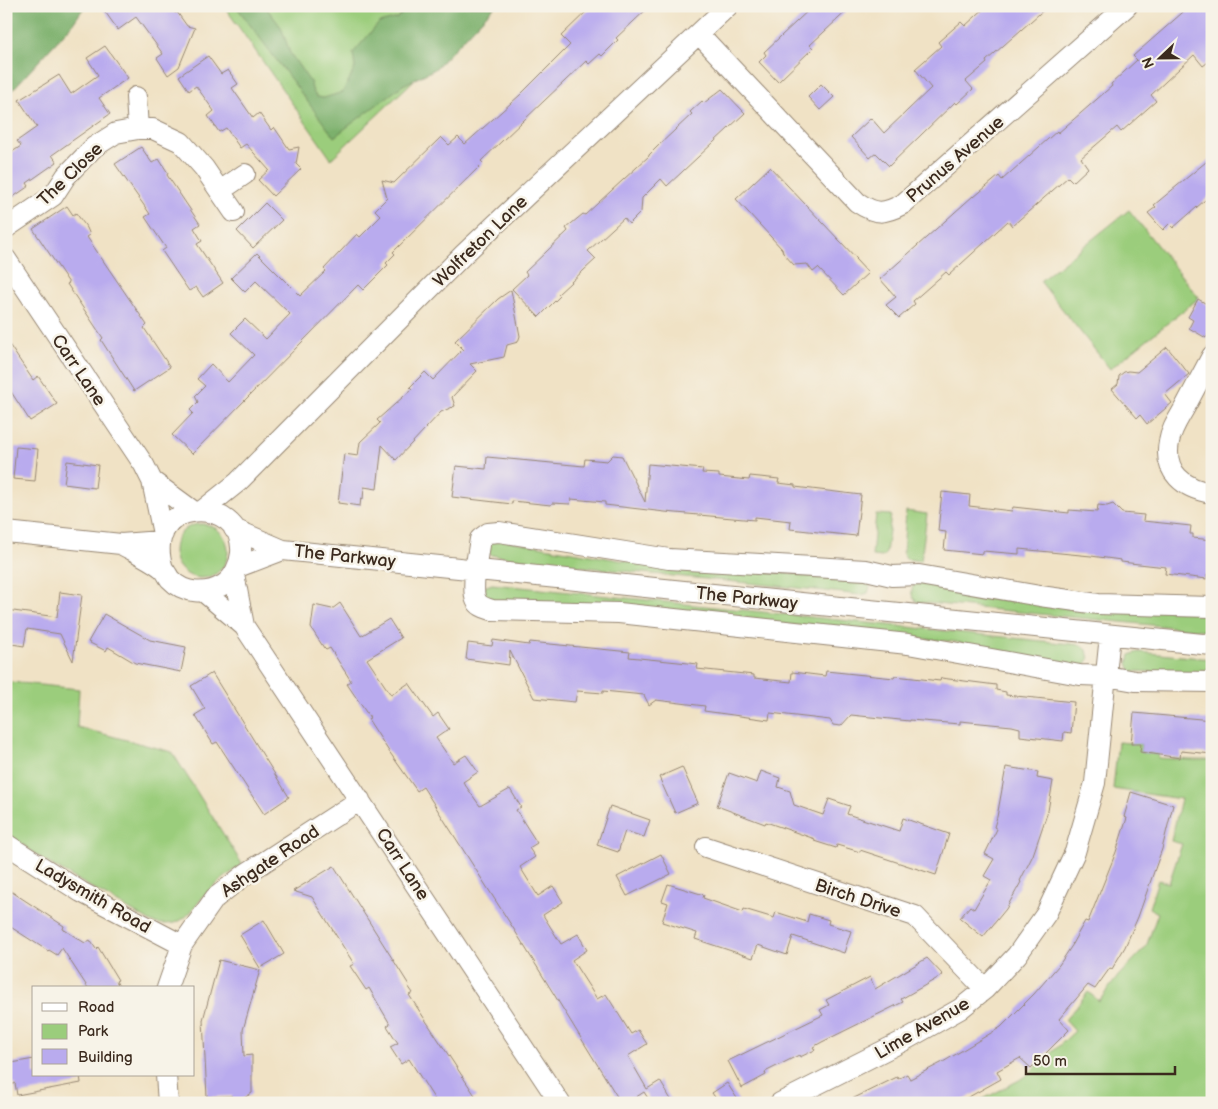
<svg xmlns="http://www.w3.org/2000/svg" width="1218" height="1109" font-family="'Balsamiq Sans',sans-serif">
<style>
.green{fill:#9bcd7c;stroke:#6b7c4d}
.forest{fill:#7cb06c;stroke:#5c6d45}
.building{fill:#b9abee}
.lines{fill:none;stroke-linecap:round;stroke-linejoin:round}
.minor-casing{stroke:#968672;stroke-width:22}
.minor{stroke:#fff;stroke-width:20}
.labels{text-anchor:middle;stroke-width:5;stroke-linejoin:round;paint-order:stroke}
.street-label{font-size:18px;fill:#3b2a1e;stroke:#f7f3e8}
</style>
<rect width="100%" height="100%" fill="#f7f3e8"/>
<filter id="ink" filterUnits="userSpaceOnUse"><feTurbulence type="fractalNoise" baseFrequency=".02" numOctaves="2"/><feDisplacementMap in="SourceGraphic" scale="10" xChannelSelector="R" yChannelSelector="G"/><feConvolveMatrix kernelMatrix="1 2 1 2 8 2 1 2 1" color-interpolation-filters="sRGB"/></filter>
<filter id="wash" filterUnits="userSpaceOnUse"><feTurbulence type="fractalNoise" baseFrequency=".0096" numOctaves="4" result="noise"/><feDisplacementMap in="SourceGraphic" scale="20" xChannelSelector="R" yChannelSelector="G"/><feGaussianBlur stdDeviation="1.12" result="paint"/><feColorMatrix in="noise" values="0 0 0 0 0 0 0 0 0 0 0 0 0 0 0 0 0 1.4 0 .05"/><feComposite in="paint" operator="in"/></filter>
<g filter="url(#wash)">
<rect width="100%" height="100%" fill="#f0e2c5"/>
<!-- green -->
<path class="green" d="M224,6H492L331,159Z
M1129,210L1199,298L1110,369L1040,281Z
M906,511L927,514L921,561L906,559L903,553Z
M876,514L891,515L886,553L882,557L872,556Z
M174 551a27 27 0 1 1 54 0a27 27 0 1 1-54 0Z
M498,539L619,560L727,572H753L863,577L870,587L868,593L860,595C737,580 613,573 491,555L486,551L490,542Z
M920,583L1212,614V631L917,602C911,597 911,593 913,586Z
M492,584L1081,645L1087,650L1089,659L1085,665L1079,667L956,642L686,614L492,603L481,594L484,587Z
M1138,652L1212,659V674L1131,671L1128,663L1130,655Z
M11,682L79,689L77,727L172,752L242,864C232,872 221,880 212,888C189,908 189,929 153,923L45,861L6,832V683Z
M1118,742L1141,744L1140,752L1155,754L1160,747L1158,758L1190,760H1212V1103H976L1025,1077L1075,1031L1065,1020L1088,992L1099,1001L1119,975L1146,947L1158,913L1149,908L1158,880L1169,883L1182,844L1171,841L1181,799L1113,789Z"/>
<!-- forest -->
<path class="forest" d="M6,6H85L72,25L6,97Z
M236,6H265L281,27L290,53L310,82L313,92L317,97L324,98L343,92L355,68L353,53L379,23L398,18L408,6H495L435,69L403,85L334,137Z"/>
<g id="blocks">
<!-- building -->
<path class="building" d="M101,6H170L175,13L177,12L187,26L195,28L179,67L168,75L157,58L163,54L136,17L118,30Z
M592,6H650L616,38L618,40L602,56L600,54L589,64L586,61L481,161L483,163L393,252L395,254L386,263L388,265L363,290L358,285L192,454L172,435L193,413L190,410L198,402L195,396L205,386L197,379L211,364L228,382L254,355L231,333L245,319L266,339L290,314L256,281L245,292L231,278L257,253L300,296L326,271L324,269L357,234L360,237L381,216L375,210L387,198L382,180L394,183L441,137L449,145L458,137L465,144L520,95L570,45L561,36Z
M813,6H852L810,45L813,48L778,82L759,62L766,55L764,52Z
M987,6H1048L986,61L987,63L966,81L973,89L957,104L955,102L889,166L876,153L870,158L851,137L871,118L884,133L931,88L915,69L941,46L938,42L961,22L965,26Z
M1190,6H1212V59L1203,66L1194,55L1151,95L1156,101L1121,132L1117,127L1081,158L1088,168L1073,182L1068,177L1012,226L1008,221L949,275L946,272L913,301L915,304L899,318L886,305L896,297L880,279L973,196L974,197L999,176L1002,180L1057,131L1058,133L1112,86L1111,84L1137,60L1133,56Z
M105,46L128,78L99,98L110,114L52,155L57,162L27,183L29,186L6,202V156L21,146L17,141L37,127L19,100L59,75L71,94L98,75L87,58Z
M208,56L221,74L228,70L238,84L232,88L253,118L259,113L271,130L274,127L289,149L299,147L296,164L301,169L273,196L258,180L269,170L246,144L240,148L226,128L219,132L208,116L214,111L196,86L189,91L179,76Z
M821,84L834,97L820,110L808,97Z
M722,89L745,113L667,186L661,179L642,198L641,212L629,224L624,218L588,251L596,259L558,294L560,296L539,317L512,289L527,275L525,272L568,231L566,228L583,214L585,215L649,156V155L658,146L692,114L690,112L702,101L704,103Z
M141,147L152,163L159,159L168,173L167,175L200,224L194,228L202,241L197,244L223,283L203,297L196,287L189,291L162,251L166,248L145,217L150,214L115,164Z
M1212,157V194L1173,228L1169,224L1163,230L1148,213L1156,207L1154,205Z
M770,167L857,259L856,260L868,273L844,295L818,268L813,272L807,264L794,265L783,253L782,249L736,199Z
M265,203L282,220L253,248L237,231Z
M67,206L73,215L76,213L87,228L90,235L87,237L147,325L144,328L170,367L134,391L101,340L103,338L67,284L69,283L33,229Z
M511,290L520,336L518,342L507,345L504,357L470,364L477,371L452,397L455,406L441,412L396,460L382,445L377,489L364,487L363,499L361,498L360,506L338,503L344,454L358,456L360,442L380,423L377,420L412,389L410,387L425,372L433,380L463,349L455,341L498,299Z
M1198,299L1212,307V328L1206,338L1189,328L1193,320L1188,317Z
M6,340L33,380L38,376L57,404L30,421L6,384Z
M1167,347L1189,374L1165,394L1172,403L1147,424L1140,415L1137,418L1112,389L1118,384L1119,376L1124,372L1128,371L1137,372Z
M16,447L38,449L35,481L13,479Z
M613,455L622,456L645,502L648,464L703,469L702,473L719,474V477L749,480L750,476L779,479L778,483L795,485V487L861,495L856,536L790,529L791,521L755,517V520L665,512L605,505V502L571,499L570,504L552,503L551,505L512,501V504L452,497L456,466L486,469L487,457L584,466L585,459L607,461Z
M67,461L98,465L95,488L64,484Z
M942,492L970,495L969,506L1012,511L1013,507L1069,513V510L1097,512L1098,505L1107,506L1113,504L1122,513L1144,515L1143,521L1191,526L1190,534H1193V538L1212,540V574H1207V579L1165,574L1166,567L1121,562V560L1091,556L1019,549V554L983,551V554L944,550L946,532L938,531Z
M60,592L82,595L73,661L60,634L27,629L24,646L6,643V610L57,617Z
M340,603L361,636L389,619L401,638L367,659L391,695L409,683L433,717L438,713L449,729L436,738L453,763L466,755L478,772L463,782L480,806L510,789L521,807L516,810L537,843L529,848L535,857L520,867L538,896L553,886L563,902L543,915L561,944L578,934L587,950L572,960L597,999L606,994L631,1034L638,1030L647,1044L628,1056L647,1089L660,1081L673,1103H651L644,1092L627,1103H621L515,931L423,787L417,791L388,750L368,719L370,718L347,684L351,681L330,648L326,650L324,648L311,628L314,605L332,609Z
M104,614L150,640L186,647L181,672L135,663L108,647L106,651L88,642Z
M493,640L529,645L530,642L630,652L629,657L698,664L697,669L754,675V678L791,682L792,672L825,676L826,671L894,678L895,676L940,681L941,678L996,685V690L1006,692V695L1074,702L1071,733L1064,732L1063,741L1020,736V728L1012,726L960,721V724L910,720V721L851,715L841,726L833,725L830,720L770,713L769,720L704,711L705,706L656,700L649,705L644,695L603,691V693L577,691L575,702L534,698L510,651L509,665L466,659L468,643L492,646Z
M212,673L289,797L264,814L217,742L213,744L195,715L205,709L191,686Z
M1134,713L1212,720V754L1181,751L1180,758L1140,752L1141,744H1131Z
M682,767L698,803L675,813L659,777Z
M1006,767L1038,772L1037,778L1053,781L1048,811L1033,855L1020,881L1021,882L1006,909L983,937L960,918L970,906L974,909L991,880L984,876L994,859L985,854L997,829L994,827L997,817Z
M761,771L780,778L778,787L790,791L794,805L823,815L829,799L850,806L847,814L899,831L903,818L949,834L936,875L860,850V852L837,845L836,848L814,841L815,839L766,822L765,824L717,806L729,773L757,783Z
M1131,792L1173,805L1162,849L1138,917L1125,947L1112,969L1110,968L1095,989L1088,985L1059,1019L1069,1030L1031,1068L1020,1058L997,1071L1001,1079L958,1103H844L897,1077L898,1079L907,1074L910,1079L943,1062L1001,1027L1034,994L1059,965L1073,944H1072L1085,921L1088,922L1116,852L1127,818L1124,817Z
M610,806L650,820L644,837L625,831L618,852L597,845Z
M661,854L671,874L627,896L617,877Z
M334,866L409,985L408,986L413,993L409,995L476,1097L466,1103H437L409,1059L401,1064L390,1047L398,1043L387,1026L390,1024L369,988L366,990L350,966L354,964L312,897L293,891Z
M668,884L704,895L703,898L743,912L744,909L774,918L776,912L807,922L809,914L829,920L828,924L851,931L844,953L793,936L787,955L758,945L753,958L695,939L697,933L662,922L668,903L662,901Z
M6,888L64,926L63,929L85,943L90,940L96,949L98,947L118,980L116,981L120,988H88L62,948L57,955L49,950L48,951L6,924Z
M264,920L284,954L260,968L240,935Z
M927,958L943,975L901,999L903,1002L822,1042L813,1047L815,1050L800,1057L799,1055L765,1072L766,1075L742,1088L728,1061L823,1015L820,1010L829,1005L826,1000L870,977L875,989Z
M219,960L260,970L243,1030L244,1056L252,1055V1093L236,1103H232V1096L207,1097L203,1020Z
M34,1059V1075H80L81,1083L17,1095L15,1083L6,1088V1064Z
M727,1083L740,1103H719L712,1093Z"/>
</g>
</g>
<g filter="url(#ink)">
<use href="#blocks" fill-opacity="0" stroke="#968672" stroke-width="1"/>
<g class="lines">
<defs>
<path id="minor" d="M699,34L857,202C876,215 884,214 903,204L1127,6
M136,97L138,129
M220,191L245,174
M6,228L53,196L66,176L94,147L116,133L138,129H153L181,142L204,168L234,212
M6,259L144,465L152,481L163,534
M1212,356C1203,373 1194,390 1185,407C1179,418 1171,429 1169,442C1163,472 1184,489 1212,493
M152,481L193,511
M203,510L238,482L464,254L728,6
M234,529L283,550L1212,645
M6,532L121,544L160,541
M121,544C133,551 155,561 164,570C166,572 168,576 170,579C184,594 206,595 223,585C233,579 240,565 241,553C245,494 140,496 163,569
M238,567L283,550
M234,574L244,626
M204,592L244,626L560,1103
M1212,607L1098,604L1040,596L919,575L892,576L866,570L669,559L499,532L488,533L480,539C478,552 471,589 476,600C479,607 486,608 492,610L619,613L908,644L1080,675L1106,676L1135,681L1212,682
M6,844L81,892L182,945
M706,847L915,916L985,989
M167,988L182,945L215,898L247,873L360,800
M166,1075L168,1103
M780,1103L905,1040L960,1009L985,989L1017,955L1046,914L1075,852L1095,783L1110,635"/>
</defs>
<!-- minor casing -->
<use href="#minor" class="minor-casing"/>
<!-- minor -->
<use href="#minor" class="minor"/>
</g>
</g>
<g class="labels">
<!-- street labels -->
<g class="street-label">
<text transform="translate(955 159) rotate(-41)" y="6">Prunus Avenue</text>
<text transform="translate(70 174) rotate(-44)" y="6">The Close</text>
<text transform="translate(480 241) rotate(-44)" y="6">Wolfreton Lane</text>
<text transform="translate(79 370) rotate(56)" y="6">Carr Lane</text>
<text transform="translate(345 556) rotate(6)" y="6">The Parkway</text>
<text transform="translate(747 598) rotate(6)" y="6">The Parkway</text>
<text transform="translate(270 861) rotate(-34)" y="6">Ashgate Road</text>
<text transform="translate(403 864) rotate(57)" y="6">Carr Lane</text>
<text transform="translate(93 896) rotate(30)" y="6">Ladysmith Road</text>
<text transform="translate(858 898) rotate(18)" y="6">Birch Drive</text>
<text transform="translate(922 1028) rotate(-30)" y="6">Lime Avenue</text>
</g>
</g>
<!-- margin -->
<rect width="1218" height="1109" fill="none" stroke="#f7f3e8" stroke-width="25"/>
<!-- legend -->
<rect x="32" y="986" width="162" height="90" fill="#f7f3e8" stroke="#aca397"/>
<rect x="42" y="1003" width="25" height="8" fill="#ffffff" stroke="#aca397"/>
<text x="78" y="1012" font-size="15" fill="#3b2a1e">Road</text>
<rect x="42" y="1024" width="25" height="15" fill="#9bcd7c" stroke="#aca397"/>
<text x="78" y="1036" font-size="15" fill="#3b2a1e">Park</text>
<rect x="42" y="1049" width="25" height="15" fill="#b9abee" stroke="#aca397"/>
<text x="78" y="1062" font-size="15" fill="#3b2a1e">Building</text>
<!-- north arrow -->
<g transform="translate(1160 58) rotate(248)" stroke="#f7f3e8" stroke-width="4" paint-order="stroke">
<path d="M0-4L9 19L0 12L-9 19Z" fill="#3b2a1e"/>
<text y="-8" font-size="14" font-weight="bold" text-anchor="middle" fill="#3b2a1e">N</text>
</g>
<!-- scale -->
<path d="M1026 1066v8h149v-8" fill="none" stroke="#3b2a1e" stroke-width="2.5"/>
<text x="1033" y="1066" font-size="15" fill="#3b2a1e" stroke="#f7f3e8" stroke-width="4" paint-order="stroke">50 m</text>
</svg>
